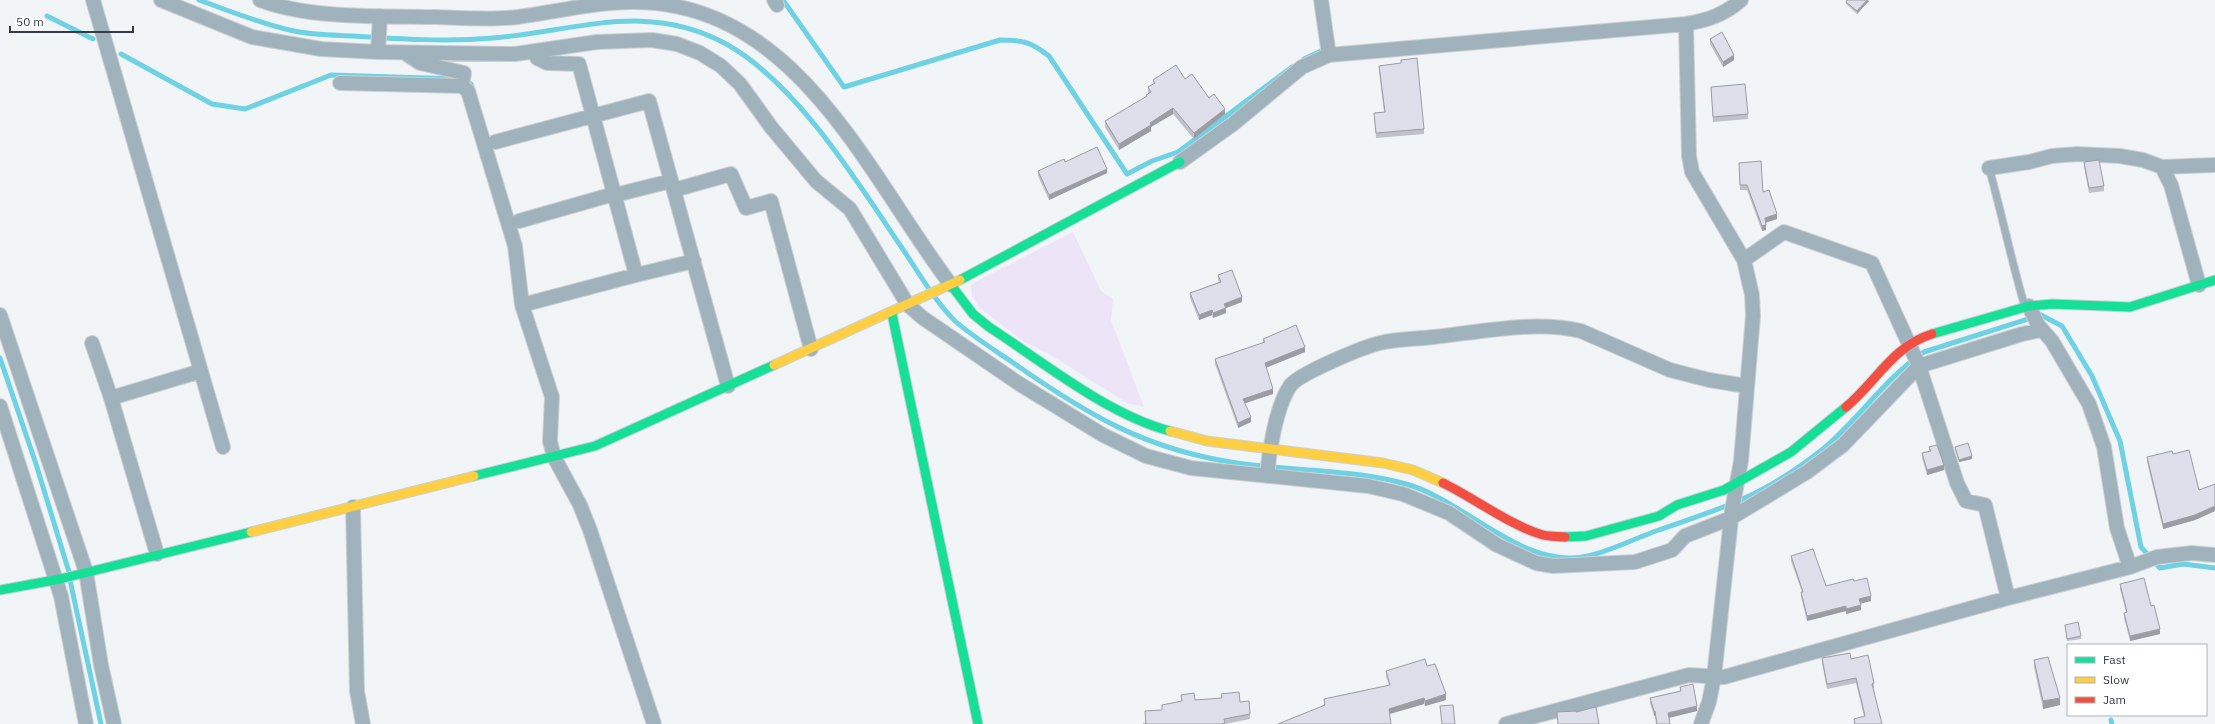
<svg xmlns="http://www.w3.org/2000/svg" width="2215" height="724" font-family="'IBM Plex Sans',sans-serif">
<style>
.green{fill:#ede4f7}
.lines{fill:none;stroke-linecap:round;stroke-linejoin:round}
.stream{stroke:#6ed2e3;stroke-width:5}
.lane-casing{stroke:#cdd0d4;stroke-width:9}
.street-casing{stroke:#cdd0d4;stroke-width:16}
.fast-casing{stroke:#cdd0d4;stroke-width:11}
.slow-casing{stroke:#cdd0d4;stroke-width:11}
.jam-casing{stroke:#cdd0d4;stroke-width:11}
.lane{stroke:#a0b3bd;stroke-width:7}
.street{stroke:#a0b3bd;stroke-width:14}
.fast{stroke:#16e098;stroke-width:9}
.slow{stroke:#ffcf43;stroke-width:9}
.jam{stroke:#f24e42;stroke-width:9}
.wall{fill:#bfc0c9}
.shaded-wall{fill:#9b9ca4}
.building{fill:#dedfea;stroke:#9b9ca4}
</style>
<rect width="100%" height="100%" fill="#f2f5f8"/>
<!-- green -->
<path class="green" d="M1073,232L1101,291L1113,299L1111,320L1144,407L1127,403L1049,354L1024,342L980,308L972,296L971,284Z"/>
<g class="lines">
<!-- stream -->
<path class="stream" d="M199,0C227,10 264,25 294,31C313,35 334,35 353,36C400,39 447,42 493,38C577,31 648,0 728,45C798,85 858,183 902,248C919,273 934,300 955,321C972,336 993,349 1012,362C1086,414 1146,450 1237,463C1292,471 1351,469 1406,484C1465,500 1523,571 1588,556C1610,551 1632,540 1653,532C1684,521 1717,511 1747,497C1774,485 1800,467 1823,449C1858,420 1887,376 1924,352L2041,315L2062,326L2092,376L2120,441L2141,547L2160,568L2183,564L2215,568
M783,0L844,87L1000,40C1023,40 1031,42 1049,56L1127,174L1152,161L1178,152L1292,67
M47,16L93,39
M121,54L212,104L245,109L331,75L459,79L471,84L473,90
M1304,59L1323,50
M0,358L36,464L69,572
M70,580L101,724
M2111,720L2112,724"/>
<defs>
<path id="lane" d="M1989,168C2002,214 2011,260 2025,307"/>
<path id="street" d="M93,0L223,447
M161,0L252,37L321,49L378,52L515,54L597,42L652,40L677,44L700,53L721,66L740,84L771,127L816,181L850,209L908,305L923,318L1018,383L1103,435L1146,456L1191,468L1368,486L1403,494L1449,513L1497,545L1536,563L1553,566L1635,562L1672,550L1685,536L1731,518L1807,472L1843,445L1919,366L2022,334L2041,330
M260,0C309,19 383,16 436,17C463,18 491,20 518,17C556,12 595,2 633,2C797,2 867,174 951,285
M774,0L777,5
M1321,0L1329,55
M1686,24L1689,156L1692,172L1744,260L1752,295L1753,316L1741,461L1732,510L1714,677L1709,702L1701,724
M378,52L380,16
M405,53L420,63L464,73L462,86L468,91L515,246L522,305L552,397L550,441L554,457L580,505L590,530L654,724
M340,83L462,86
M495,142L649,101L728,386
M1180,162L1233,124L1302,67L1329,55L1686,24C1708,20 1724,15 1741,0
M2162,167L2171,185L2199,285
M1989,168L2029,162L2052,156L2077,154L2120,156L2143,160L2162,167L2215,165
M674,190L731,174L746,208L771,201L811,349
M615,195L671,181
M519,221L614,194
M1744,260L1784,232L1872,263L1919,366L1957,483L1966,501L1985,505L2008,598
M636,275L694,261
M522,305L636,275L579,64L547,63L537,58L535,51
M2029,306L2038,325L2052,341L2089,404L2104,447L2117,528L2130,567
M0,315L86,572L101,665L114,724
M92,343L111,398
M0,406L61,596L86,724
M1267,476C1269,451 1276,407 1290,386C1298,374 1363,347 1380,343C1396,339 1416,339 1434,337C1479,332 1537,320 1581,331L1670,370L1709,380L1747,386
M353,507L357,691L363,724
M157,554L111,398L201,371
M1506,724L1689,675L1724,677L2008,598L2130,567L2157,557L2192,553L2215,555"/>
<path id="fast" d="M960,280L1180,162
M951,285L973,314L989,327C1043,362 1108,415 1170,431
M892,314L978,724
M1932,334L2029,306L2052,304L2130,307L2215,280
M474,476L595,446L774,365
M1565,537L1586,536L1659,516L1677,505L1724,490L1791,452L1846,407
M0,590L60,579L251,532"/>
<path id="slow" d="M774,365L960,280
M1170,431L1207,441L1383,463L1413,470L1443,483
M251,532L474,476"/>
<path id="jam" d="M1846,407C1876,382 1893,346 1932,334
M1443,483C1474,498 1511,526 1543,535C1550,537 1558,536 1565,537"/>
</defs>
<!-- lane casing -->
<use href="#lane" class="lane-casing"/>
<!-- street casing -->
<use href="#street" class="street-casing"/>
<!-- fast casing -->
<use href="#fast" class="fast-casing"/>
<!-- slow casing -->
<use href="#slow" class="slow-casing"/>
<!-- jam casing -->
<use href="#jam" class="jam-casing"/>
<!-- lane -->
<use href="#lane" class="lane"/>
<!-- street -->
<use href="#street" class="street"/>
<!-- fast -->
<use href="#fast" class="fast"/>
<!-- slow -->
<use href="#slow" class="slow"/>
<!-- jam -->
<use href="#jam" class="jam"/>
</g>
<!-- wall -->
<path class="wall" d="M1869,0L1857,14L1846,4V2Z
M1710,39L1734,60L1723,67L1710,44Z
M1401,60L1424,129V134L1376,138L1374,113L1384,112L1379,71V66L1401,63Z
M1185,79L1209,98L1225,114L1194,139L1173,114L1151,127V131L1119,150L1105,127V121L1146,97V95L1148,94V87L1153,84V80Z
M1711,87L1748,114V119L1713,122Z
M1065,162L1107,173L1049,200L1038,176V171Z
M2084,162L2104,186V191L2089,193L2084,167Z
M1739,163L1763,192L1777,219L1766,222V230L1762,231L1747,190H1740Z
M1218,275L1242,302L1226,308V313L1213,318L1212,315L1199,320L1190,298V293L1219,282L1218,280Z
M1263,339L1305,352L1266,368L1273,394L1245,403L1251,422L1238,428L1215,364V359L1263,343Z
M1929,447L1944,470L1927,475L1922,458V453L1929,451Z
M1955,447L1972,459L1959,462L1955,449Z
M2173,454L2199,490L2215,484V511L2195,520L2163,529L2147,462V457Z
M1791,556L1826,586L1854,581L1871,601L1860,603L1861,610L1846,614V611L1807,621L1801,597V592H1802L1791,561Z
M2120,584L2151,606L2160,634L2130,641L2124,618V613L2126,612L2120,589Z
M2065,625L2081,636V639L2067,641Z
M1822,658L1851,659L1874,683V688H1873L1882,724H1854V719L1864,716L1856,683L1827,689L1822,663Z
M2034,660L2060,705L2043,709L2034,667Z
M1427,666L1446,700L1425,706L1424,704L1390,714L1324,705V699L1389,685L1386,676V671Z
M1680,687L1697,711L1669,718L1670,724H1656L1655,716H1654L1650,703V698L1680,691Z
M1181,695L1195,700L1240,702L1250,714V719L1225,724H1143H1145V711L1162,710V705L1182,701Z"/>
<!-- shaded-wall -->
<path class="shaded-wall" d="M1867,0L1869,1L1857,14V11Z
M1734,55V60L1723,67V62Z
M1173,108V114L1151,127V131L1119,150V144L1150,123Z
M1225,109V114L1194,139V133Z
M1107,169V173L1049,200V195Z
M1777,214V219L1765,223V218Z
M1766,225V230L1762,231V226Z
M1242,297V302L1226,308V313L1213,318V313L1224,304Z
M1212,310V315L1199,320V315Z
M1305,347V352L1265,368V363Z
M1273,389V394L1243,404V399Z
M1251,417V422L1238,428V423Z
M1972,456V459L1959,462V460Z
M1944,465V470L1927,475V470Z
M2215,506V511L2195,520L2163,529V524Z
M1871,596V601L1859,604V599Z
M1861,605V610L1846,614V609Z
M1846,606V611L1807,621V616Z
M2160,629V634L2130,641V636Z
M1446,694V700L1425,706V701Z
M1424,698V704L1389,714V709Z
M2060,698V705L2043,709V701Z
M1697,706V711L1668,718V713Z
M1654,711H1655V716H1654Z"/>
<!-- building -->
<path class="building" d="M1847,0H1867L1857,11L1846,2Z
M1722,32L1734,55L1723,62L1710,39Z
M1417,58L1424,129L1376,133L1374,113L1385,112L1379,66L1401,63V60Z
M1176,65L1185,79L1192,74L1209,98L1214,94L1225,109L1194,133L1173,108L1150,123L1151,125L1119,144L1105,121L1147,96L1146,95L1151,92L1148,87L1155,83L1153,80Z
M1745,84L1748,114L1713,117L1711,87Z
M1097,147L1107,169L1049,195L1038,171L1064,159L1065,162Z
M2099,160L2104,186L2089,188L2084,162Z
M1761,161L1763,192L1769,190L1777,214L1765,218L1766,225L1762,226L1747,185H1740L1739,163Z
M1232,270L1242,297L1224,304L1226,308L1213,313L1212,310L1199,315L1190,293L1221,282L1218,275Z
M1296,325L1305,347L1265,363L1273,389L1243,399L1251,417L1238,423L1215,359L1265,342L1263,339Z
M1968,443L1972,456L1959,460L1955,447Z
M1937,445L1944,465L1927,470L1922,453L1931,451L1929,447Z
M2189,450L2199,490L2215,484V506L2195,515L2163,524L2147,457L2172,451L2173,454Z
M1813,549L1826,586L1853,579L1854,581L1867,578L1871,596L1859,599L1861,605L1846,609V606L1807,616L1801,592H1803L1791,556Z
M2144,578L2151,606L2154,605L2160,629L2130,636L2124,613L2127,612L2120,584Z
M2078,622L2081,636L2067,639L2065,625Z
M1850,653L1851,659L1868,655L1874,683L1872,684L1882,724H1855L1854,719L1865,716L1856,678L1827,684L1822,658Z
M2048,657L2060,698L2043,701L2034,660Z
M1425,659L1427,666L1435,664L1446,694L1425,701L1424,698L1389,709L1391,724H1278L1325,705L1324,699L1390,685L1386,671Z
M1693,684L1697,706L1668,713L1670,724H1657L1655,711H1654L1650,698L1681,691L1680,687Z
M1239,692L1240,702L1249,701L1250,714L1224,719L1225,723L1221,724H1143H1146L1145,711L1162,710V705L1182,701L1181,695L1194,693L1195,700L1222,698L1221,694Z
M1453,705L1455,724H1442L1440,706Z
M1596,707L1599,724H1558L1557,712L1576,711V712Z"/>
<!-- legend -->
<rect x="2067" y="644" width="140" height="72" fill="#ffffff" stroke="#aeb1b5"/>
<rect x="2075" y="657" width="20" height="6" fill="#16e098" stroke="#aeb1b5"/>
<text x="2103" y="664" font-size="12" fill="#343b47">Fast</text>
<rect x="2075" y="677" width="20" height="6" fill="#ffcf43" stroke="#aeb1b5"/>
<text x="2103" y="684" font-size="12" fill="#343b47">Slow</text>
<rect x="2075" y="697" width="20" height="6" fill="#f24e42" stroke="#aeb1b5"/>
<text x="2103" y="704" font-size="12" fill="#343b47">Jam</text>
<!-- scale -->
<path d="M10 26v6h123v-6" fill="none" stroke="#343b47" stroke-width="2"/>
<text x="16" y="26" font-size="12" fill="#343b47" stroke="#ffffff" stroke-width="3" paint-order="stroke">50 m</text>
</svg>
